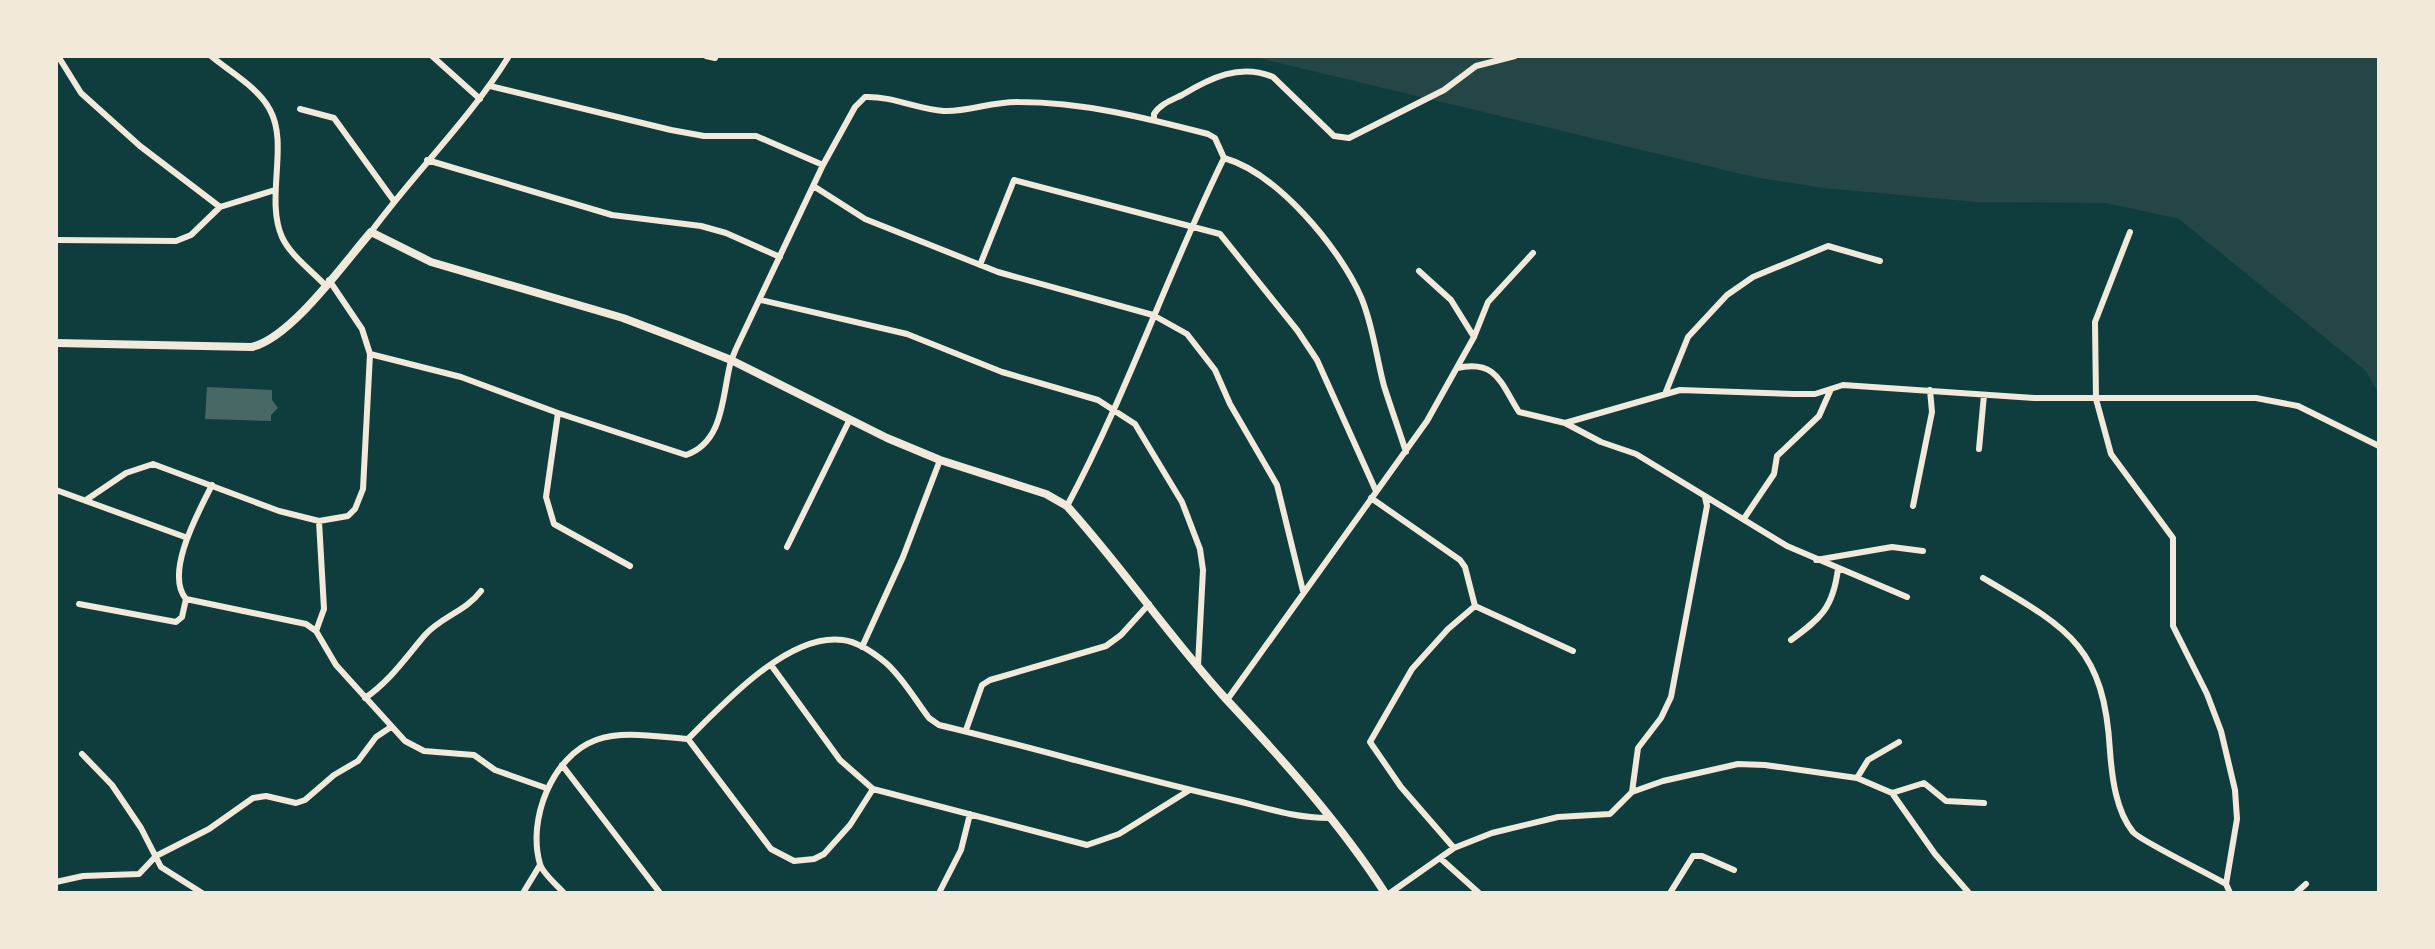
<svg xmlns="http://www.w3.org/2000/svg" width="2435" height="949" font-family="Figtree,sans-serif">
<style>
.green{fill:#244646}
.building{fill:#486865}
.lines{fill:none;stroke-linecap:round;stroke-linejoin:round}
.minor{stroke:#f1e9da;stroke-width:6}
.tertiary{stroke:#f1e9da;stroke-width:8}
</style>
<rect width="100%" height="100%" fill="#0f3d3e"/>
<!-- green -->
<path class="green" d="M1238,56H2379V394L2366,371L2179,219L2106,203L1976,202L1823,188L1754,177L1259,58Z"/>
<!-- building -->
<path class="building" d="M207,387L272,390V400L278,408L271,415V421L205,419Z"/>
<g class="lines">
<!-- minor -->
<path class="minor" d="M58,56L81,93L140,146L220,207
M211,56C230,72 259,88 270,110C289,144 265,199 282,237C290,255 312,271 325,285
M432,56L480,99
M706,56L715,58
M490,86L671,130L704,136H756L823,165
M300,109L334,118L394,201
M1154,119V114C1160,104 1172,100 1182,95C1210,78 1240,63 1273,77L1334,136L1349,138L1444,90L1476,66L1515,56
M1224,158C1277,173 1339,247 1361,297C1373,325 1376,356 1384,386C1391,408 1399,430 1406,452
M427,160L612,215L701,226L726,233L780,257
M815,187L865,219L998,272L1153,315L1187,334L1215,370L1230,404L1277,485L1303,591
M371,232C415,172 470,119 509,56
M2130,232L2095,322L2096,399L2111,454L2173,538V626L2207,694L2221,731L2235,790L2237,819L2226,884
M56,240L176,241L191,235L220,207L275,190
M980,265L1014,180L1220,234L1297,330L1317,360L1376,491
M1419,271L1451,300L1474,337
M761,300L907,334L1002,372L1098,400L1135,424L1182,502L1200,549L1203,570L1198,665
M370,354L461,377L558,413L686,455C725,442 722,393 731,361C734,353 738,344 742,336L823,165L855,107L865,97C892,96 917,109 944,111C969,112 993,101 1019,102C1083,102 1146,118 1208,134L1215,138L1224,158C1168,272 1127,394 1067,506
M1457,368C1497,359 1501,384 1519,412L1565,423L1601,442L1636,454L1787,546L1907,597
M1665,394L1688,337L1727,295L1753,277L1828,246L1880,261
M558,413L546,497L554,524L630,566
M1565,423L1680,390L1794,394H1815L1843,385L2034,398H2256L2298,406L2379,446
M1979,449L1984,395
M212,485C199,511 164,573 186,599L306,624L316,631L336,665L405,741L424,751L474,755L495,770L546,788
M56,490L185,537
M1371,498L1460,560L1465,567L1475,606L1573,651
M86,500L126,473L153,464L279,511L319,521L348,516L355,509L363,489L370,354L362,329L329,280
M1913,506L1932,412L1930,390
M1745,517L1774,474L1777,456L1819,416L1831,389
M787,547L849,421
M1816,560L1892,547L1923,551
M1983,578C2068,628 2104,646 2110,751C2112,778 2116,811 2133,832C2139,840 2211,875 2226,884L2230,893
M79,604L176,622L182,617L186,599
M316,631L324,609L319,521
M1791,640C1821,618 1833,608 1838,569
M862,647L903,557L940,460
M771,665L840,760L873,789L1087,845L1119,834L1188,791
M365,698C390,681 406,657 425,635C441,617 466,611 481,591
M1227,700L1427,421L1474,337L1488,302L1533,253
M966,730L982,685L990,680L1106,646L1121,635L1149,604
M688,739L771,849L794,861L814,859L824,854L850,825L873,789
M82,754L112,785L141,828L161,867L202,893
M562,765L660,893
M1857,778L1868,760L1899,742
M1632,792L1638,748L1661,718L1671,697L1707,506L1705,497
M1892,793L1935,854L1969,893
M1454,848L1401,787L1370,742L1412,669L1448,629L1475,606
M1440,858L1479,893
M56,882L83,876L139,874L156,856L209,829L253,798L266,796L296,803L305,800L334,775L358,761L376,737L391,727
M523,893L540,865
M564,893C557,885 543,874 540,864C527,820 552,756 596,740C623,730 659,737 688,739C723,704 789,632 843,640C859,642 874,653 886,663C903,678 916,701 929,718L939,725C1035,748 1129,776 1225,798C1262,806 1290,818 1329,818
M939,893L961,850L970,814
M1390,893L1454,848L1492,833L1558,817L1610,814L1632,792L1663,781L1738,764L1765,765L1857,778L1892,793L1924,783L1946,801L1984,803
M1670,893L1693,856H1702L1734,870
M2296,893L2306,884"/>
<!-- tertiary -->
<path class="tertiary" d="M56,343L252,347C292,337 343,264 371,232L431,262L623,318L681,340L731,360L887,438L940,460L1046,494L1067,506C1123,568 1170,638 1226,699C1283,760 1340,823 1385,893"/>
</g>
<!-- border -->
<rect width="2435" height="949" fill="none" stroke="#f1e9da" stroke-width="116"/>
</svg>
